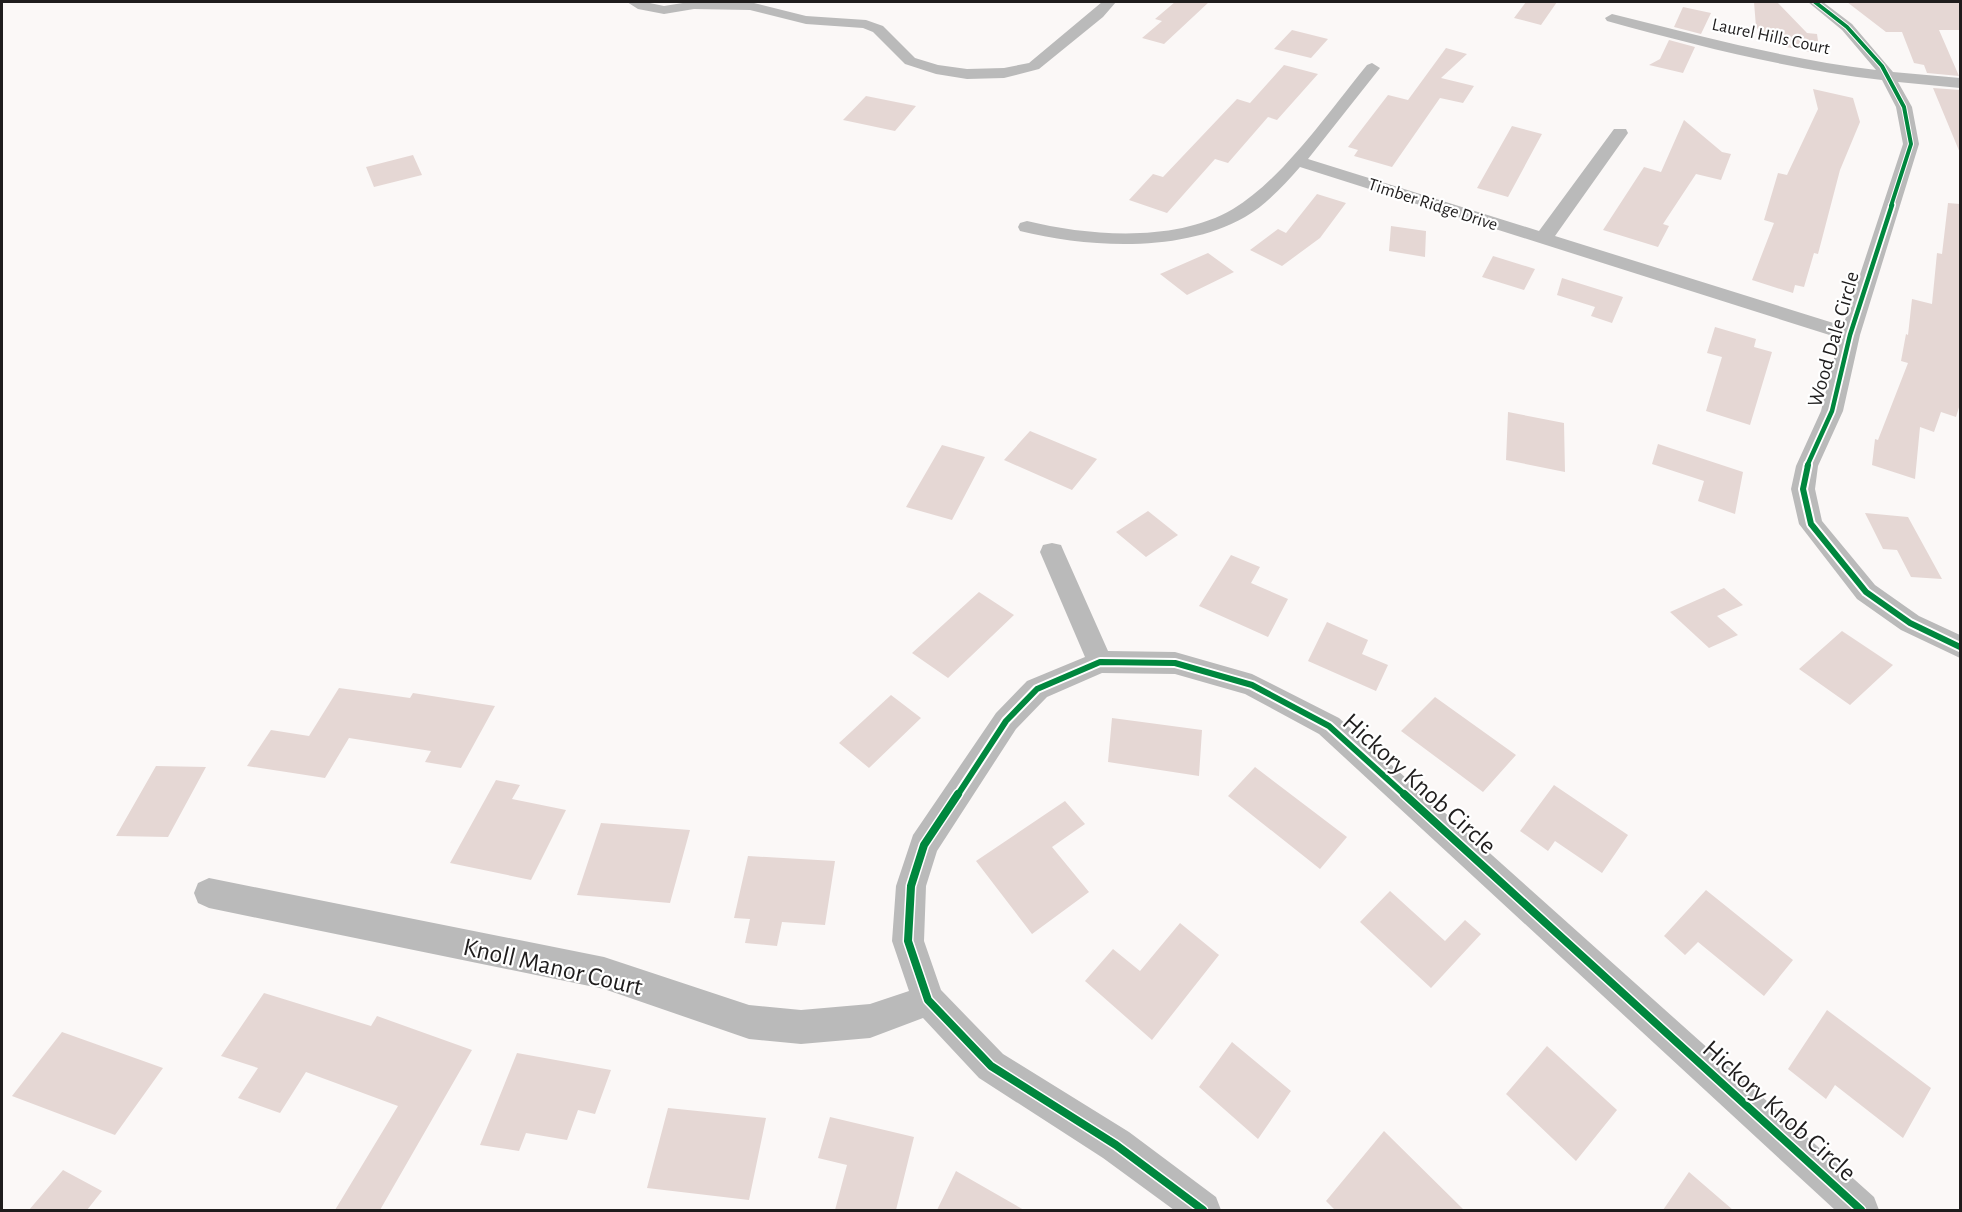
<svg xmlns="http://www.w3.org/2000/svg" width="1962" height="1212" font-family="'Alegreya Sans',sans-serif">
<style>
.building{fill:#e5d7d4}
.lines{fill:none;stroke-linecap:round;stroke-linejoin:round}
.street{fill:#bababa;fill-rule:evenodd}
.cycleway-far3-casing{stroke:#fff;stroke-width:6}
.cycleway-far2-casing{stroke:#fff;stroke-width:8}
.cycleway-far1-casing{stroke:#fff;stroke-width:10}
.cycleway-casing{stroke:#fff;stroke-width:11}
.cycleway-far3{stroke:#00873e;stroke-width:4}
.cycleway-far2{stroke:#00873e;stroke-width:4.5}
.cycleway-far1{stroke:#00873e;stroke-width:6}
.cycleway{stroke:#00873e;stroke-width:8}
.labels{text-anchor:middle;stroke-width:4.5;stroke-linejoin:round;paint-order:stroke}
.far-street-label{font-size:18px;fill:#1f1d1d;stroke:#fff}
.street-label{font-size:21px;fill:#1f1d1d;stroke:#fff}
.near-street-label{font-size:26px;fill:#1f1d1d;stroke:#fff}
</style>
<rect width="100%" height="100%" fill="#fbf8f7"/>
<!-- building -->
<path class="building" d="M1175,2H1209L1164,44L1142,38L1162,21L1155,19Z
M1526,2H1557L1541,25L1514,18Z
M1754,2H1777L1807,33L1817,34L1820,54L1772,44L1756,27Z
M1847,2H1960V30H1939L1959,76L1927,73L1924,65L1914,63L1902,32H1886Z
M1683,7L1711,13L1701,34L1674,27Z
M1292,30L1328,39L1311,58L1274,49Z
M1669,40L1695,47L1683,73L1649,65L1660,59Z
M1446,48L1467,54L1441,78L1474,86L1463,103L1440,98L1392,167L1354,156L1358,150L1348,147L1388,95L1408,100Z
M1284,65L1318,74L1277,120L1268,117L1228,163L1215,159L1167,213L1129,200L1153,174L1163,177L1237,99L1250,103Z
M1933,88L1960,90V153Z
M1813,89L1853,98L1860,122L1840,170L1818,254L1814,253L1804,287L1795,285L1793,293L1752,280L1774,223L1764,220L1778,173L1787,175L1818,109Z
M866,96L916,106L895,131L843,120Z
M1684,120L1722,152L1731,154L1721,180L1696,174L1663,224L1669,226L1658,247L1603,230L1644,167L1661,172Z
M1512,126L1542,134L1508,197L1477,188Z
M413,155L422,175L374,187L366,167Z
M1317,194L1346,203L1320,238L1282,266L1250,250L1278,229L1286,233Z
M1948,203L1960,204V404L1956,417L1941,412L1934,432L1920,427L1915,479L1872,465L1875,439L1878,440L1908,363L1901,361L1906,334L1908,335L1912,299L1932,304L1937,253L1942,254Z
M1391,226L1426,231L1425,257L1389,251Z
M1208,253L1234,272L1187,295L1160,274Z
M1493,256L1535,269L1524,290L1482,277Z
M1562,278L1623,297L1612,323L1591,316L1595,307L1557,295Z
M1715,327L1756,339L1754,347L1772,352L1750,425L1706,411L1722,357L1707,353Z
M1508,412L1564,423L1565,472L1506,460Z
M1030,431L1097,459L1072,490L1004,460Z
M1658,444L1743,472L1735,514L1698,501L1704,481L1652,464Z
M942,445L985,457L952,520L906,507Z
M1148,511L1178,535L1146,557L1116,532Z
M1865,513L1908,517L1942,579L1911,577L1897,550L1883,549Z
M1231,555L1260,567L1251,583L1288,599L1268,637L1199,606Z
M1724,588L1743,605L1717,616L1738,635L1709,648L1670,612Z
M979,592L1014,615L948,678L912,653Z
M1327,622L1368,640L1362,654L1388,665L1376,691L1308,661Z
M1842,631L1893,665L1850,705L1799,669Z
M339,688L410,698L413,693L495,706L461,768L425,762L431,751L349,738L325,778L247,766L271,730L309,736Z
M891,695L921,718L869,768L839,743Z
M1435,697L1516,755L1483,792L1401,731Z
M1112,718L1202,730L1199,776L1108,762Z
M156,766L206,767L168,837L116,836Z
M1255,767L1347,837L1320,869L1228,796Z
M496,780L520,785L512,799L566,810L531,880L450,863Z
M1554,785L1628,835L1602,873L1555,841L1548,851L1520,831Z
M1065,801L1085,824L1052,847L1089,892L1032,934L976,861Z
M601,823L690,830L670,903L577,895Z
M748,856L835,861L825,925L782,922L777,946L745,943L750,919L734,918Z
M1706,890L1793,960L1764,996L1698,942L1685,955L1664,936Z
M1390,891L1445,941L1465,920L1481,934L1431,988L1360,922Z
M1180,923L1219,955L1152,1040L1085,981L1113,949L1140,971Z
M264,993L371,1026L377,1016L472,1050L380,1210H335L398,1106L306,1072L280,1113L238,1098L258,1068L221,1056Z
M1827,1010L1931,1088L1903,1138L1835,1085L1826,1099L1788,1069Z
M62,1032L163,1068L115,1135L12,1096Z
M1232,1042L1291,1091L1258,1139L1199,1087Z
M1547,1046L1617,1110L1576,1161L1506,1094Z
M517,1053L611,1070L595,1114L578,1110L567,1140L526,1133L519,1151L480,1145Z
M668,1108L766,1118L749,1200L647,1188Z
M830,1117L914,1137L896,1210H835L847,1165L818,1158Z
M1384,1131L1464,1210H1335L1326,1201Z
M63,1170L102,1191L87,1210H29Z
M956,1171L1024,1210H937Z
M1689,1172L1733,1210H1663Z"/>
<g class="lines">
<!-- street -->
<path class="street" d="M627,2H645L664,6L689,2H750L806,16L866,20L883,26L915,58L938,65L967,69L1004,68L1029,63L1102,2H1116L1103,17L1039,69L1004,78L967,79L936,74L905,64L873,32L863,28L806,24L750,10L694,9L664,14L638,9Z
M1808,2H1823L1852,24L1893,72L1960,78V88L1898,82L1912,107L1919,144L1860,335L1843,411L1818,466L1815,489L1822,521L1875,585L1919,616L1960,635V658L1901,630L1857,599L1799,524L1791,489L1796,466L1821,411L1839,338L1300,167C1284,185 1266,205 1245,217C1182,253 1089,248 1020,231L1018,227L1020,223L1027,221C1089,236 1175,243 1233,209C1283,179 1330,110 1367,65L1372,63L1380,68L1308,159L1539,231L1614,129H1626L1628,133L1555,236L1843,326L1903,144L1896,107L1882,80C1788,69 1698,46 1607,21L1605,18L1612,14C1700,36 1786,59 1876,70L1842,30Z
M1052,543L1061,545L1064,552L1108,651L1175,652L1252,674L1339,718L1874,1197L1879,1210H1835L1319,734L1245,694L1175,674L1102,673L1047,697L1016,729L937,851L926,886L924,941L941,990L1003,1054L1129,1132L1216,1197L1221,1210H1174L1103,1158L979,1078L923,1018L870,1038L801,1044L749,1039L604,989L209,908L198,903L194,893L198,883L209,878L604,957L749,1005L801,1010L870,1004L909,991L892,941L896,886L913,835L996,713L1027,681L1085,657L1040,552L1043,545Z"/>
<defs>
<path id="cycleway-far3" d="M1815,2L1847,27L1882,66L1904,107L1911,144L1891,206"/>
<path id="cycleway-far2" d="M1807,466L1832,411L1850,335L1892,205"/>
<path id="cycleway-far1" d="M1808,465L1803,489L1811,524L1866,592L1910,623L1960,647
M957,796L1006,721L1037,689L1100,662L1175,663L1252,685L1329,726L1406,796"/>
<path id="cycleway" d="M958,794L924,845L911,886L908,941L928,1000L991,1066L1116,1145L1203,1210
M1404,794L1861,1210"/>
</defs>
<!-- cycleway-far3 casing -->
<use href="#cycleway-far3" class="cycleway-far3-casing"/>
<!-- cycleway-far2 casing -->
<use href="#cycleway-far2" class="cycleway-far2-casing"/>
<!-- cycleway-far1 casing -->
<use href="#cycleway-far1" class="cycleway-far1-casing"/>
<!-- cycleway casing -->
<use href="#cycleway" class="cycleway-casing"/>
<!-- cycleway-far3 -->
<use href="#cycleway-far3" class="cycleway-far3"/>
<!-- cycleway-far2 -->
<use href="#cycleway-far2" class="cycleway-far2"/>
<!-- cycleway-far1 -->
<use href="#cycleway-far1" class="cycleway-far1"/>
<!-- cycleway -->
<use href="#cycleway" class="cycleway"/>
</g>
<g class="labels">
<!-- far-street labels -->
<g class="far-street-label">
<text transform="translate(1771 36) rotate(12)" y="6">Laurel Hills Court</text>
<text transform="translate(1433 204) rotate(18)" y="6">Timber Ridge Drive</text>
</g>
<!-- street labels -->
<g class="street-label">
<text transform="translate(1833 339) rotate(-74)" y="7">Wood Dale Circle</text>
</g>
<!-- near-street labels -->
<g class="near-street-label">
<text transform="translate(1420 783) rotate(42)" y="9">Hickory Knob Circle</text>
<text transform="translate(553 966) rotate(13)" y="9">Knoll Manor Court</text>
<text transform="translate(1780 1110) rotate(42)" y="9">Hickory Knob Circle</text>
</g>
</g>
<!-- border -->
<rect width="1962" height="1212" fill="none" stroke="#1f1d1d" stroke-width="6"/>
</svg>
